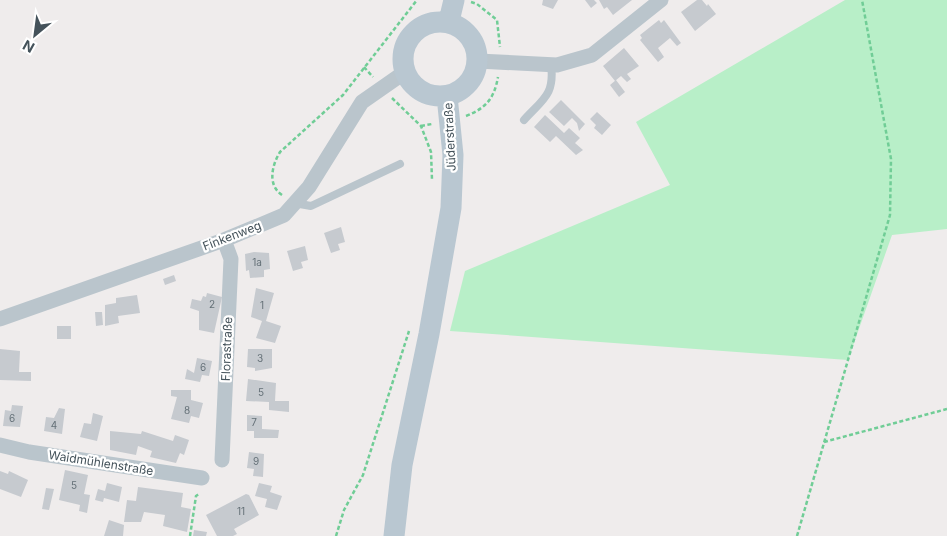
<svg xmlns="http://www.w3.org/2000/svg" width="947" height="536" font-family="Inter,sans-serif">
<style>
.green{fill:#b8efc8}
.building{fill:#c6cacf}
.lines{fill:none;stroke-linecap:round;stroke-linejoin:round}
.path{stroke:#70cd96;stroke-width:2.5;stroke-dasharray:4 2.5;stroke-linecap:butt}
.service{stroke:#bac5cc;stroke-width:8}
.minor{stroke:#bac5cc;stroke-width:15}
.secondary{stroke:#b9c7d1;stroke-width:21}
.labels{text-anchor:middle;stroke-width:4.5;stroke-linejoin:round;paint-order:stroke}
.number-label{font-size:10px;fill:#647077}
.street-label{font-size:12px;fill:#44525a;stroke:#fff}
</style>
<rect width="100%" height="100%" fill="#efecec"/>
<!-- green -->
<path class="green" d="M845,0H947V229L892,235L848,360L450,331L465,271L670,185L636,122Z"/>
<!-- building -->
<path class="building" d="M543,0H558L553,9L542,5Z
M585,0H594L597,3L591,8Z
M599,0H632L613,15L607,7L604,9Z
M697,0H702L707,6L708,4L716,14L695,31L681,12Z
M659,20L661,23L664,20L681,43L677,46L670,38L658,48L664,57L658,62L640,40L642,38L640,35Z
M624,48L639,66L627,74L631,79L627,82L621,76L615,81L603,66Z
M616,80L625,92L619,97L610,85Z
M561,100L585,124L579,131L577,123L572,118L564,126L549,112Z
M597,112L611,125L602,135L594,128L596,125L590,119Z
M545,115L564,133L569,128L580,138L575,143L583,150L576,155L556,136L550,142L534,127Z
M341,227L345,242L338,244L340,250L331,253L324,233Z
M305,246L308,260L301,262L303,268L293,271L287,251Z
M254,252L269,253L270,269L264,270V277L250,278L249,270L246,271L245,254Z
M174,275L176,281L165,285L163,279Z
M256,288L274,293L266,321L281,326L275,343L256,338L262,321L251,317Z
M207,293L222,297L214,333L199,330V311L190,308L192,299L201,301L203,296L206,297Z
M137,295L140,313L118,316L119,323L105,326V305L116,303V298Z
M95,312H102L103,325L96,326Z
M57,326H71V339H57Z
M0,349L20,351L19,372H31V381L0,380Z
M248,349H272V368L255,371V368L247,367Z
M197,358L212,361L209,376L202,375L200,382L185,379L187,369L194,373Z
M248,379L276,383L275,401H289V412L269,410V402L246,401Z
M171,390H191V400L203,403L199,418L191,416L189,423L171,419L177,397L171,396Z
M12,405L23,406L20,427L3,426L5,410L11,411Z
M59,408L65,409L62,434L44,431L46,417L54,418Z
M93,413L103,416L97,441L80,437L84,423L91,424Z
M247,415L262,416V429L279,430L278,438H254V431H247Z
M110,431L141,434L142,431L173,441L175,435L189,440L184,455L180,453L176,463L150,457L152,451L138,446L136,455L110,450Z
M249,452L264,454L263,477L253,476L254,469L247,468Z
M65,470L88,475L84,494L90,495L87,513L79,511L80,505L59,500Z
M0,471L8,474L9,471L28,480L21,497L0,489Z
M107,483L122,487L119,502L104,498L103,502L95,500L98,489L105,491Z
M259,483L272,486L270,492L282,496L277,510L265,507L267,499L255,496Z
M138,487L183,493L181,507L191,509L187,532L163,526L165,515L144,512L141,522H124L127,500L136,501Z
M46,488L54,489L49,510L42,509Z
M246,494L249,495L259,515L234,529L237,534L233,536H217L206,515Z
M109,520L124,525L123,536H104Z
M194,530L207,532L206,536H193Z"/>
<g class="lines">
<!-- path -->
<path class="path" d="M471,2L477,4L497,20L500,47
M364,67L373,77
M392,98L421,126L431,152L432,180
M466,116C486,108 494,99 498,77
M421,126L432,124
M282,195C267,185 272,165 280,152L343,95L417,0
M824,442L947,409
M190,536L196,496L199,494
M336,536L344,510L363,475L409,331
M797,536L890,215L891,159L862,0"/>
<!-- service -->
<path class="service" d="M524,120C543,99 555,95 551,64
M294,203L311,206L400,164"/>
<!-- minor -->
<path class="minor" d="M478,61L557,65L592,55L661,0
M0,319L224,240L284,215L309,187L362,102L405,72
M0,445L29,452L202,478
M222,460L231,259L224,240"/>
<!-- secondary -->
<path class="secondary" d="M449,21L454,0
M403 59a37 37 0 1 1 74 0a37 37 0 1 1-74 0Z
M394,536L402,465L429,334L451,208L453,155L447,96"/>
</g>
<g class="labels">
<!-- number labels -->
<g class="number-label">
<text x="257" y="266">1a</text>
<text x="212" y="308">2</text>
<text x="262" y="309">1</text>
<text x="260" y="362">3</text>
<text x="203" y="371">6</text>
<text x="261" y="396">5</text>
<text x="187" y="414">8</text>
<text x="12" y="422">6</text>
<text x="254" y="426">7</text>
<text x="54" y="429">4</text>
<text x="256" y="465">9</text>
<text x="74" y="489">5</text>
<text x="241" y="515">11</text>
</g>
<!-- street labels -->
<g class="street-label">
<text transform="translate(450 137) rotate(-93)" y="4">Jüderstraße</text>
<text transform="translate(232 236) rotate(-21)" y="4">Finkenweg</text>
<text transform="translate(227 349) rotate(-88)" y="4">Florastraße</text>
<text transform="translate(101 463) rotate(9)" y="4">Waidmühlenstraße</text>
</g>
</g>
<!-- north arrow -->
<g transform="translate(35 35) rotate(209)" stroke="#ffffff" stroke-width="4" paint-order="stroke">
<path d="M0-4L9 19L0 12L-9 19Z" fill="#44525a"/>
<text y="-8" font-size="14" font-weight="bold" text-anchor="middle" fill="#44525a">N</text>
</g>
</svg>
